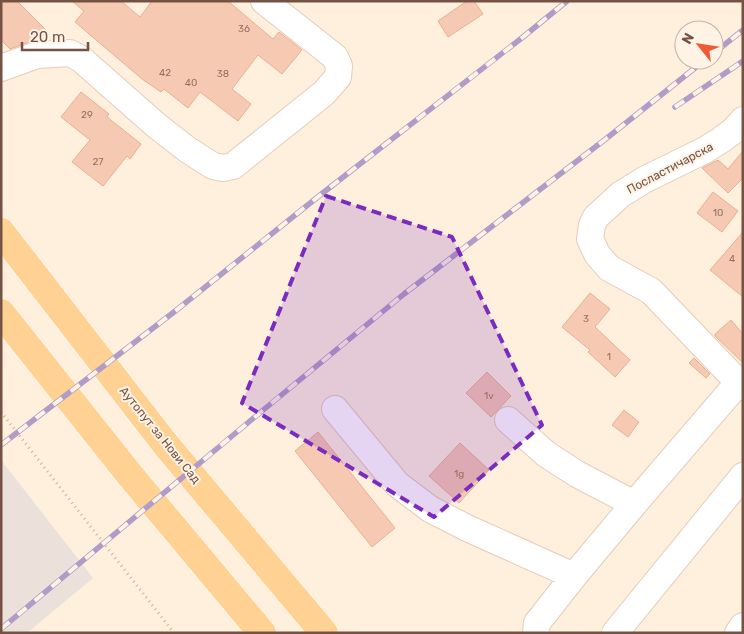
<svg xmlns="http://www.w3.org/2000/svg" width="744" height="634" font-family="Rubik,sans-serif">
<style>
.industrial{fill:#ebe1da}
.building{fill:#f6cab2;stroke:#eaaf91}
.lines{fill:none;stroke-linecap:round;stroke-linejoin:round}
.minor-casing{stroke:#e4ccbb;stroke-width:28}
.major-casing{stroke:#fff;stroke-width:29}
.path{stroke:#daad96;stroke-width:3;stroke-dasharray:1 4;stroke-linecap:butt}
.minor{stroke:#fff;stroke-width:26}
.major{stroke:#ffd293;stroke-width:28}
.rail-casing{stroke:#b19cc7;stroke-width:5.5}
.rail{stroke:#fff3e5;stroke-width:4;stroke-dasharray:11;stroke-linecap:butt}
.marked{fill:#7b2cbf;fill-opacity:0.2;stroke:#7b2cbf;stroke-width:4;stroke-dasharray:10 6;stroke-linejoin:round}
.labels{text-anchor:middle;stroke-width:4;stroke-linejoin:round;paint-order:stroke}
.number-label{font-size:10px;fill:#957160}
.street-label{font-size:12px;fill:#755344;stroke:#fff3e5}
</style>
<rect width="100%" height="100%" fill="#fef0dc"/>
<!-- industrial -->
<path class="industrial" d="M1,460L93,578L27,633H1Z"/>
<!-- building -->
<path class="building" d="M1,1H17L47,31L39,40L32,41L10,49L1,40Z
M72,1H121L140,17L152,1H228L273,39L279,32L302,50L282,74L258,55L232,89L251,104L238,121L200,92L188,108L164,89L161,92L142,79L75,22L84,11Z
M467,1H474L483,14L448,37L438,21Z
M81,92L109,114L107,117L141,144L130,159L127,156L103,186L72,162L90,140L61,117Z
M743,151V178L728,193L702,168L718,160L728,169Z
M713,192L738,211L722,232L697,213Z
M743,232V297L710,270Z
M590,293L610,309L595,327L630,360L615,377L588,352L590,350L562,327Z
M731,320L743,334V363L715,336V334Z
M694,358L710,374L706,378L689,363Z
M487,372L511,396L491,417L466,393Z
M624,410L639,422L628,437L612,425Z
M318,432L395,528L372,547L295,451Z
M460,443L489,470L459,503L429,476Z"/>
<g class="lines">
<defs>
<path id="minor" d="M1,68L37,55L70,53L81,59L157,126L188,150L213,166L223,168L233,166L324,93L338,77L339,66L335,57L264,1
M743,120L733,131L721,140L705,150L644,180L620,195L596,217L592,225L590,239L597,254L609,268L651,291L743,387
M335,409L397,484L430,509L467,528L574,576L634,504L738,383
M508,420L546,454L577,474L634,504
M536,633L537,623L574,576
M615,633L743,476
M738,633L743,626"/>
<path id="major" d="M1,232L166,445L324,633
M1,313L129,474L262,633"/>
</defs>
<!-- minor casing -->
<use href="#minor" class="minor-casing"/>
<!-- major casing -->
<use href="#major" class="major-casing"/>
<!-- path -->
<path class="path" d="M1,412L174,633"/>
<!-- minor -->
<use href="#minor" class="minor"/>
<!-- major -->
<use href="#major" class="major"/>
<defs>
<path id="rail" d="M714,53L743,30
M675,107L743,61
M1,445L174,312L324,192L523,37L567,1
M1,629L262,411L404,294L607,138L705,60"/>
</defs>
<!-- rail casing -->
<use href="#rail" class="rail-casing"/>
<!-- rail -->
<use href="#rail" class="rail"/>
</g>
<!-- marked area -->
<path class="marked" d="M326,196L452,237L542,425L434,517L242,403Z"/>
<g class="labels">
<!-- number labels -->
<g class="number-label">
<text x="244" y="32">36</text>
<text x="165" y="76">42</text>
<text x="223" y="77">38</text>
<text x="191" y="86">40</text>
<text x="87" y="118">29</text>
<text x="98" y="165">27</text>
<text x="718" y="216">10</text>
<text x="732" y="262">4</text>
<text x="586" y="322">3</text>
<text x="609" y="360">1</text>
<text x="489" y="399">1v</text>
<text x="459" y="477">1g</text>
</g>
<!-- street labels -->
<g class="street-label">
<text transform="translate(670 168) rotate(-28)" y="4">Посластичарска</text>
<text transform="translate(160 435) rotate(51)" y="4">Аутопут за Нови Сад</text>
</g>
</g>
<!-- border -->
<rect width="744" height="634" fill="none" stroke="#755344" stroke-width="5"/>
<!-- north arrow -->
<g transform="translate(699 45) rotate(300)"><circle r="24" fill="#fff3e5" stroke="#c8b3a5"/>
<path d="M0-4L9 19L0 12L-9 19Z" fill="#f45735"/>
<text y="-8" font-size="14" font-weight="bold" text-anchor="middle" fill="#755344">N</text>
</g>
<!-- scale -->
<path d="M22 42v8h66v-8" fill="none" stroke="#755344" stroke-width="2.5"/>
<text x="30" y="42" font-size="15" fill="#755344" stroke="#fff3e5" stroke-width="4" paint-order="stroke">20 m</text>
</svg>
